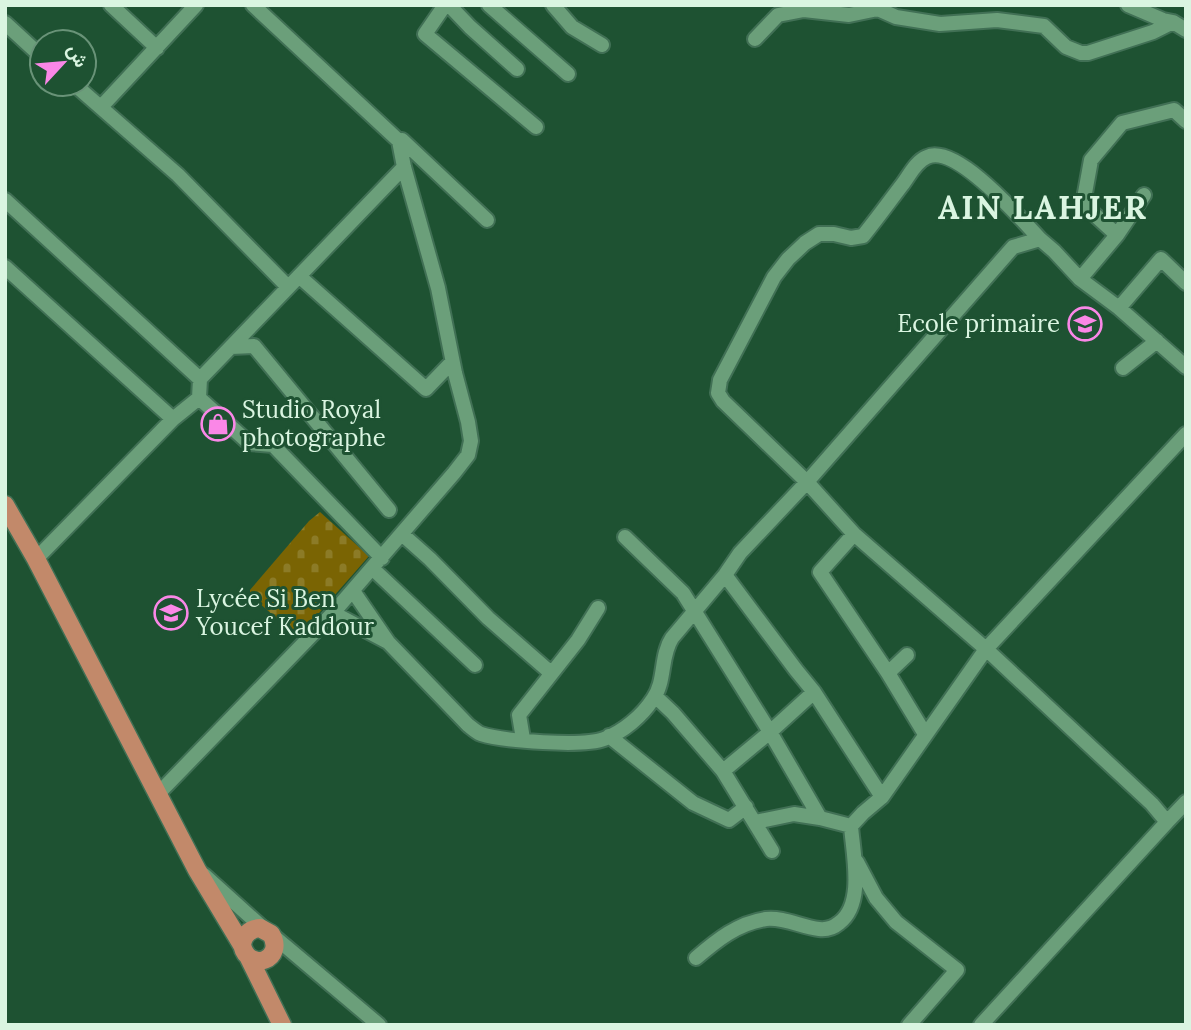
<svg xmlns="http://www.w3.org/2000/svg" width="1191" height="1030" font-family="Lora,Vazirmatn,serif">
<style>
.cemetery{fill:url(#cemetery-stones)}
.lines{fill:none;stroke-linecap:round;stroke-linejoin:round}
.minor-casing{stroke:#417055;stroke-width:18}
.major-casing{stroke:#417055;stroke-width:21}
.minor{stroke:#6b9f7a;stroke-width:14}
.major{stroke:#c2896a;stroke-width:18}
.labels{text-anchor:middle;stroke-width:6;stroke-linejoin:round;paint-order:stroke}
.poi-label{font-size:24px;fill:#daf5e1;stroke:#1e5232;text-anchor:start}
.district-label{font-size:32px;font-weight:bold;letter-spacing:2px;fill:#daf5e1;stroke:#1e5232}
</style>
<defs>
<pattern id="cemetery-stones" width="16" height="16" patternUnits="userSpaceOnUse" patternTransform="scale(1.75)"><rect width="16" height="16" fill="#7a6403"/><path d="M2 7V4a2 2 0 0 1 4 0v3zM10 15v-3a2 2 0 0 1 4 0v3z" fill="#8c7b27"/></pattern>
</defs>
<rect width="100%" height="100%" fill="#1e5232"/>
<!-- cemetery -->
<path class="cemetery" d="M320,512L369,556L298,637L250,595V590L309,521Z"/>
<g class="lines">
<defs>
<path id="minor" d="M111,5L157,48
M445,5L425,34L536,127
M449,5L470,27L517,69
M489,5L568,74
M553,5L572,27L602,45
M1128,5L1163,20L1173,22
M5,23L42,57
M755,39L778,15L804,10L849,15L878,9L896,17L940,24L997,20L1044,26L1066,47L1081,53H1088L1153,32L1173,22L1186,30
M74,84L178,175L288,287
M101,107L196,5
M399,141L402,140L487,220
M5,200L200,379
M1117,235L1144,195
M5,267L173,419
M299,276L426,389L452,362
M1080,279L1117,235L1083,204L1091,160L1122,123L1174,110L1186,121
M1119,308L1161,259L1186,283
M231,347L254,346L389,510
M1123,368L1157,341
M199,398L249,443L273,445L382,558
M854,534L820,572L888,673L925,734
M403,535L430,559L488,618L551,673
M625,537L683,593L770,732L820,818L851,826
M36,559L173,419L199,398L200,379L404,167
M372,568L475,665
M725,575L796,670L814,692L882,797
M333,613L388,642L353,591
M388,642L468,725C472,728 476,732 481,734C503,741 583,747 604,739C623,732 642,716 653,699C666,681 660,656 672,638L725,575L740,553L807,482L723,401L718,393L720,380L774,277L788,259L805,243L819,234H834L851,238L863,236C876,220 889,202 902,185C909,176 916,161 927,157C956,143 1021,219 1040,239
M888,673L907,655
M655,696L673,713L723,771L772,851
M609,736L693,803L729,820L746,807
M523,739L519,715L578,640L598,608
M723,771L770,732L814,692
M158,794L333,613L454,473L468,455L471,441L468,422L455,373L438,288L404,167L399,141L253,5
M755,822L794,814L820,818
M1167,822L1186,802
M857,862L876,898L896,922L957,970L909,1025
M204,875L264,929
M271,934L379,1025
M696,958C717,940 738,923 766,919C784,917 801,927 819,929C827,930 833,928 839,923C865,904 853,854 851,826L863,813L882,797L986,649L1186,434
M981,1025L1167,822L1152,804L986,649L854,534L807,482L1013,247L1040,239L1054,251L1080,279L1119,308L1186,367"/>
<path id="major" d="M5,505L36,559L197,870L242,945C249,974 286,959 271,934L260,928C249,929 243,935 242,945
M249,958L282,1025"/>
</defs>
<!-- minor casing -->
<use href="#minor" class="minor-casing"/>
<!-- major casing -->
<use href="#major" class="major-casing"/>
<!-- minor -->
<use href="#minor" class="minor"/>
<!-- major -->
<use href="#major" class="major"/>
</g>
<!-- icons -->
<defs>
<symbol id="school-ring" viewBox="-11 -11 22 22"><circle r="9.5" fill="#1e5232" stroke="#fa87e7" stroke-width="1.5"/><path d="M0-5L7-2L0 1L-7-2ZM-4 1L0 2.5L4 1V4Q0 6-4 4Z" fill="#fa87e7"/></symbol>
<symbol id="shop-ring" viewBox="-11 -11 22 22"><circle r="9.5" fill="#1e5232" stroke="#fa87e7" stroke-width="1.5"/><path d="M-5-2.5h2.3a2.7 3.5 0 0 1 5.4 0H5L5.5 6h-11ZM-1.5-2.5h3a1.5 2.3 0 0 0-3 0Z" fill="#fa87e7"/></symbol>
</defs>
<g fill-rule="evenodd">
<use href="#school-ring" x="1066" y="305" width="38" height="38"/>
<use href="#shop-ring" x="199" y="405" width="38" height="38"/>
<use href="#school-ring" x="152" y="594" width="38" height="38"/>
</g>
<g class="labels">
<!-- poi labels -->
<g class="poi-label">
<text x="1060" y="332" text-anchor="end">Ecole primaire</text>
<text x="242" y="418">Studio Royal<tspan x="242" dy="28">photographe</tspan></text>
<text x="196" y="607">Lycée Si Ben<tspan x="196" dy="28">Youcef Kaddour</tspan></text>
</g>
<!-- district labels -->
<g class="district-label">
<text x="1043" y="219">AIN LAHJER</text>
</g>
</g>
<!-- border -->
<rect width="1191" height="1030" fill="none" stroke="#daf5e1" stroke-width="14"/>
<!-- north arrow -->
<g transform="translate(63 63) rotate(64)"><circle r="33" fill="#1e5232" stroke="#699378" stroke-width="2"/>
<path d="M0-5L12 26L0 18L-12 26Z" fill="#fa87e7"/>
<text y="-10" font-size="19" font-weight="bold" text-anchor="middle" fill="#daf5e1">ش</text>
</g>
</svg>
